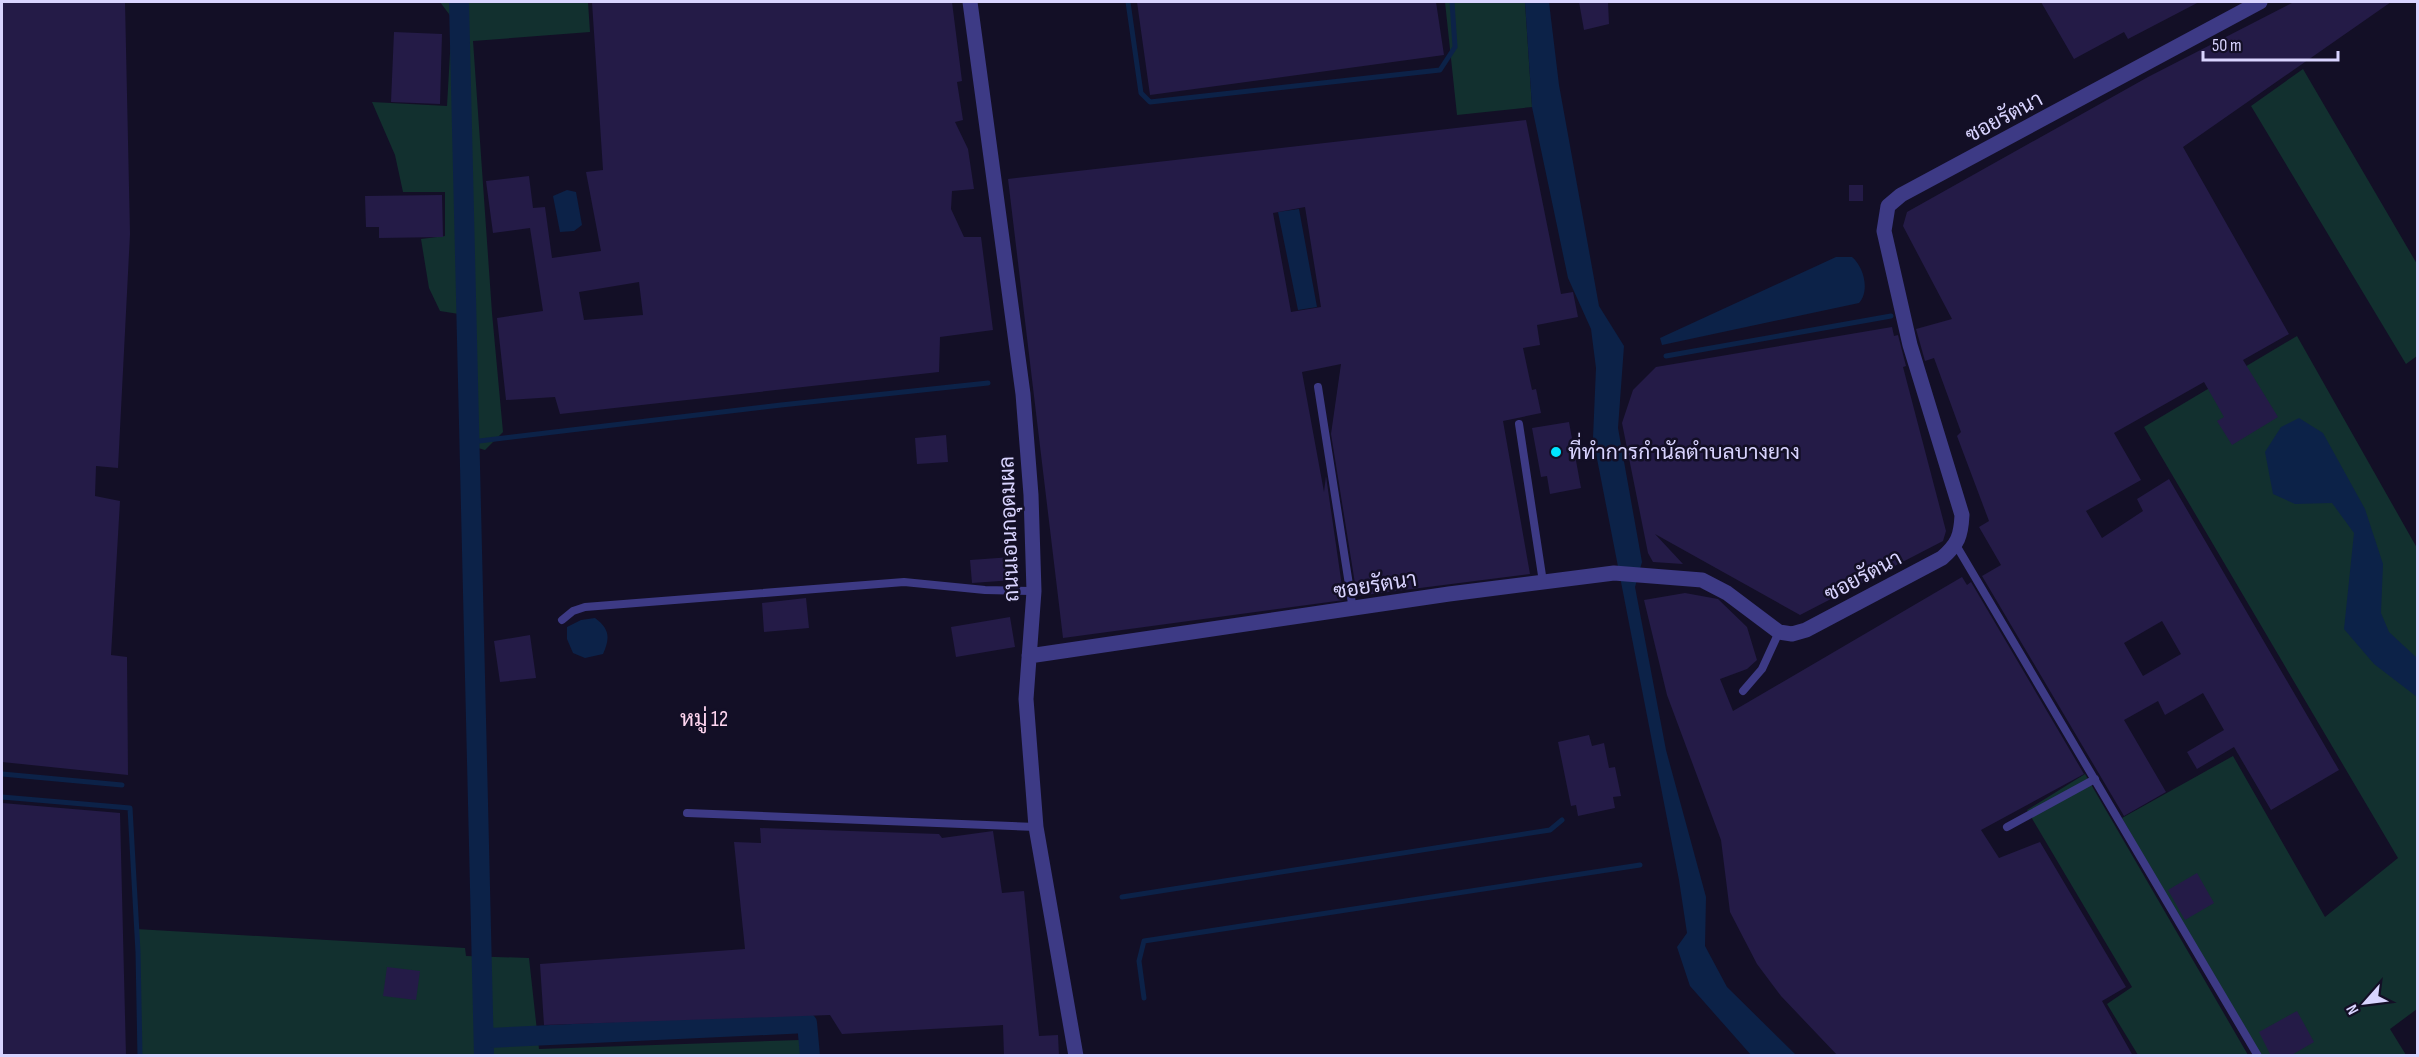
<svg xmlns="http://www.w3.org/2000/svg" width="2419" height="1057" font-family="'Sofia Sans Condensed',Sarabun,sans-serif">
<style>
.green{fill:#12302f}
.water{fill:#0c2248}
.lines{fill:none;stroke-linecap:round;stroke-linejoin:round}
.stream{stroke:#0c2248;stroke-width:5}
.canal{stroke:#0c2248;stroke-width:20}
.building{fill:#241b47;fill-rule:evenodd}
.service{stroke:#3d3a85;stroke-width:8}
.minor{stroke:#3d3a85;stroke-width:15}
.poi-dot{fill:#00e5ff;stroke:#130f26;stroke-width:2}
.labels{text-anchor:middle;stroke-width:5;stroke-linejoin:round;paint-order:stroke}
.street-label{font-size:21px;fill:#d9d4ff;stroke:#130f26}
.poi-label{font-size:21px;fill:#d9d4ff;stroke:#130f26;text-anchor:start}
.neighbourhood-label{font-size:22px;fill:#ffd6f0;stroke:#130f26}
</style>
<rect width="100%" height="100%" fill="#130f26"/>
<!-- green -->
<path class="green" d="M440,2H588L590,32L473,41L492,313L503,432L485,450L464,444L459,314L440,311L429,288L421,239L445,236V192H403L395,155L372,102L447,106L452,18Z
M1445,2H1525L1532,107L1457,115Z
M2303,69L2417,264V356L2406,364L2251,106Z
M2297,336L2417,548V1009L2390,1029L2406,1055H2257L2122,818L2233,756L2325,917L2398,858L2144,427Z
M2085,774L2248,1055H2138L2107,1004L2132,987L2027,810Z
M136,929L465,948L466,956L529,958L539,1049L800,1040L802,1055H138Z"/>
<!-- water -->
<path class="water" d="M1525,2H1549L1559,85L1599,306L1624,346L1618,428L1642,562L1635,587L1666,750L1706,897L1705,946L1727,987L1796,1055H1751L1690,986L1677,947L1687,933L1679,880L1593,438L1596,368L1591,329L1568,278L1532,107Z
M567,190L576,192L582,225L574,231L560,232L553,196Z
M1299,209L1317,307L1298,310L1278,212Z
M1836,257H1852C1864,267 1870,291 1859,303L1662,345L1660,338Z
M2299,418L2323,433L2365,509L2383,564L2381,613L2389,632L2417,658V697L2374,664L2344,629L2354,533L2332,503L2295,504L2273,494L2265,452L2281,427Z
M595,618C610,629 610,638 603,654L585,658L573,653L567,639V627L581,620Z"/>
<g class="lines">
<!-- stream -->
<path class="stream" d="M1128,2L1141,93L1150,102L1440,70L1455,47L1452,2
M1666,356L1891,316
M471,442L781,405L988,383
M2,774L122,785
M2,797L130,808L138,952L140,1056
M1122,897L1550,830L1562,820
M1144,998L1139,961L1144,941L1640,865"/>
<!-- canal -->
<path class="canal" d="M459,2L484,1056
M489,1038L807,1023L810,1056"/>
</g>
<!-- building -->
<path class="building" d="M2,2H125L130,234L118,468L96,466L95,496L120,501L111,655L127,657L128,775L2,762Z
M592,2H952L962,81L957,82L963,120L955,122L968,149L974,189L952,191L951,209L964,237H981L993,330L940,337L939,372L560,414L555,397L506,400L497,318L543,311L530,228L493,233L486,181L529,176L533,208L545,207L552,258L601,251L586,172L603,170ZM639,282L643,315L584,320L579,292Z
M1137,2H1436L1444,55L1150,95Z
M1579,2H1608L1609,24L1584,30Z
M2041,2H2199L2128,39L2124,32L2074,59Z
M2294,2H2391L2183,147L2289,334L2243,360L2278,417L2232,445L2217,421L2224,417L2204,382L2114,433L2141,480L2086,511L2102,538L2143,511L2137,499L2169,479L2339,770L2271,810L2234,747L2197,769L2187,752L2224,730L2203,693L2165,715L2158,701L2124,720L2166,792L2124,816L1982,576L2001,565L1979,527L1989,521L1957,436L1961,432L1934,358L1925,361L1916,329L1952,319L1903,226L1907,212L2148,77ZM2162,621L2181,654L2143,676L2124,643Z
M394,32L442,34L440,104L391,102Z
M1526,120L1561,294L1573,292L1578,317L1537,325L1540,345L1523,348L1532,390L1536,389L1541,413L1503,421L1530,574L1357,596L1331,434L1341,364L1302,372L1324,492L1326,476L1344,600L1063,638L1008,179ZM1305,207L1321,307L1291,312L1273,213Z
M1849,185H1863V201H1849Z
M442,195L443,237L379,238V227H366L365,196Z
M1892,327L1894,336L1898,335L1906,366L1903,367L1946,531L1943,541L1800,615L1655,534L1683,564L1653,562L1648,553L1622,423L1633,390L1656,367Z
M1569,422L1581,488L1550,494L1547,476L1541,477L1532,428Z
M946,435L948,462L917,464L915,438Z
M1012,557L1014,580L972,583L970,560Z
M1962,577L1967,585L1971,582L2084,774L1981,830L1999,858L2040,842L2126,987L2102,1001L2133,1056H1838L1781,996L1757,964L1730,912L1721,840L1667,695L1644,600L1685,593L1718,599L1747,627L1757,660L1747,669L1720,679L1733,711Z
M806,598L809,628L764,632L762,603Z
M1010,617L1015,647L956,657L951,627Z
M530,635L536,678L500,682L494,641Z
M1589,735L1592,746L1604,743L1609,768L1615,767L1621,796L1613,797L1615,808L1578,816L1576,805L1571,806L1558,742Z
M2,803L120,813L126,1056H2Z
M760,828L939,834L942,838L993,831L1002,893L1024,891L1039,1036L1058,1035L1059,1056H1004L1003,1025L842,1034L830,1015L544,1025L540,964L745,949L734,842L761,843Z
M2197,873L2214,903L2185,920L2168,890Z
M387,967L420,971L416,1000L383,996Z
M2297,1011L2314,1042L2290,1056H2271L2259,1032Z"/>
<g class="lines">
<!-- service -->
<path class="service" d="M1318,387L1353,610
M1519,424L1543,582
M1956,545L2258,1056
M562,620L573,611L585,607L904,582L985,590L1034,591
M1743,691L1762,669L1779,632
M687,813L1036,827
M2007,827L2095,779"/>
<!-- minor -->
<path class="minor" d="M970,2L1023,394L1031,495L1034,591L1026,699L1036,827L1076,1056
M1029,656L1449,594L1614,573L1702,580L1727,593L1779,632L1792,634L1806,630L1942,558C1958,544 1961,536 1962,515L1910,345L1884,231L1888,206L1901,195L2260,2"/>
</g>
<!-- markers -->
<circle class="poi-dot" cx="1556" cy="452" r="6"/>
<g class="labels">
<!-- street labels -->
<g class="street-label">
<text transform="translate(2004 117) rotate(-28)" y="7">ซอยรัตนา</text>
<text transform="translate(1009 529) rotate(-92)" y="7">ถนนเอนกอุดมผล</text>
<text transform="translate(1863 576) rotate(-28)" y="7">ซอยรัตนา</text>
<text transform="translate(1375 585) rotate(-9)" y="7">ซอยรัตนา</text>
</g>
<!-- poi labels -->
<g class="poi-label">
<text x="1568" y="459">ที่ทำการกำนัลตำบลบางยาง</text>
</g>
<!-- neighbourhood labels -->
<g class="neighbourhood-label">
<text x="704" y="726">หมู่ 12</text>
</g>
</g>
<!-- border -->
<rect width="2419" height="1057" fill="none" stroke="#d9d4ff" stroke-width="6"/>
<!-- north arrow -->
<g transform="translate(2365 1003) rotate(242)" stroke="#130f26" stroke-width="4.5" paint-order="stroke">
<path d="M0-4.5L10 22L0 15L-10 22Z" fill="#d9d4ff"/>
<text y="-9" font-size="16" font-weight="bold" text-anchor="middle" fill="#d9d4ff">N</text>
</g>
<!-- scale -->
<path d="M2203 51v9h135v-9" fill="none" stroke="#d9d4ff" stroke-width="3"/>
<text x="2212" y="51" font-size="18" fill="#d9d4ff" stroke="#130f26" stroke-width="4.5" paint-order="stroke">50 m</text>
</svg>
